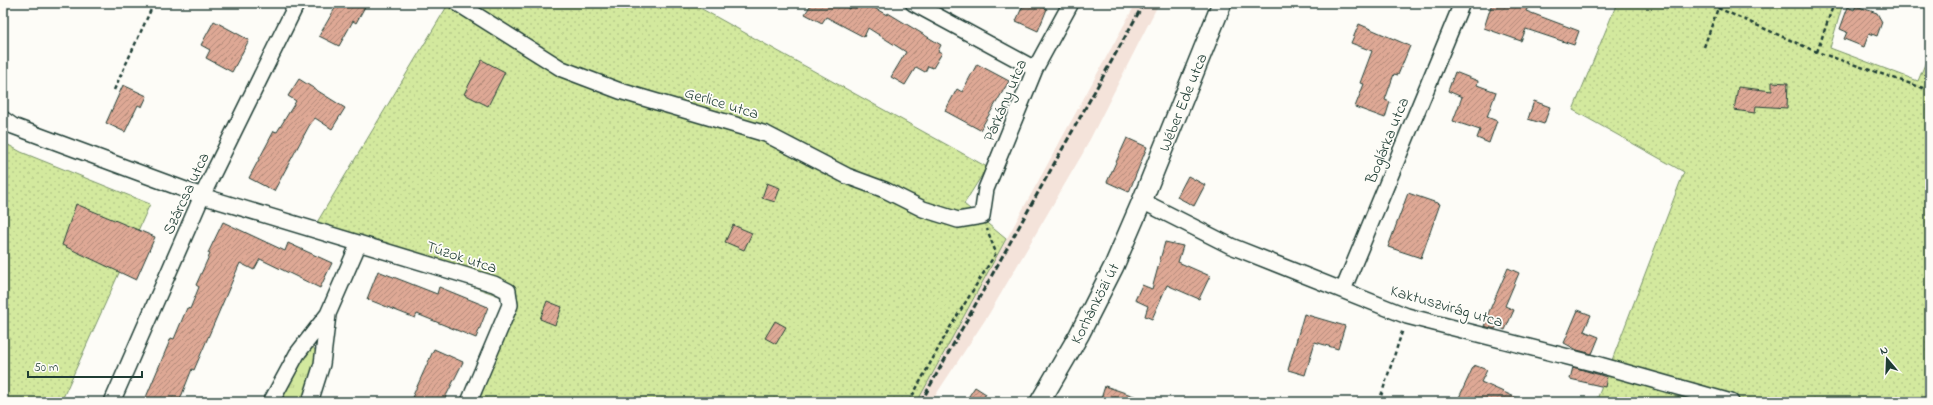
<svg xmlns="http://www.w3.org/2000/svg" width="1933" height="405" font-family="'Indie Flower',sans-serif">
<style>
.built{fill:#f4e3da}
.grass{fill:url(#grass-tufts);stroke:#799369}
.garden{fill:url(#garden-dots);stroke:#799369}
.building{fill:url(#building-hatch);stroke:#1f3d34}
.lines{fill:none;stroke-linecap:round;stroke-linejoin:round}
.minor-casing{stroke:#1f3d34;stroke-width:18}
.tertiary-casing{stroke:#1f3d34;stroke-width:22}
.path{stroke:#1f3d34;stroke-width:2.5;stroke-dasharray:4 3;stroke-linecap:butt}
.minor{stroke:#fdfcf7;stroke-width:15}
.tertiary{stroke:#fdfcf7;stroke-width:19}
.rail{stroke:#1f3d34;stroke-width:3;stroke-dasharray:6 3;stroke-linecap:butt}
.labels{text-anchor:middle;stroke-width:3.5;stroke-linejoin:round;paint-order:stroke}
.street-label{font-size:16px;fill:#1f3d34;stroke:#fdfcf7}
</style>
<defs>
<pattern id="grass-tufts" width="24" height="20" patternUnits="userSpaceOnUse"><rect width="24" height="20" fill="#d3e99e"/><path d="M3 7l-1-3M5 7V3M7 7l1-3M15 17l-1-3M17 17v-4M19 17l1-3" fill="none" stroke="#b5c989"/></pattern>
<pattern id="garden-dots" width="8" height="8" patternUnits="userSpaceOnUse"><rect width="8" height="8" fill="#d3e99e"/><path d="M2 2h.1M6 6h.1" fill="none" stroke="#b5c989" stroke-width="1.8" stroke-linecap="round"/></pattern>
<pattern id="building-hatch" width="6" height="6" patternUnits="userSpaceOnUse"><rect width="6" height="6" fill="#dea895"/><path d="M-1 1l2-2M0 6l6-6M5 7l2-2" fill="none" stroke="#b38a7a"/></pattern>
</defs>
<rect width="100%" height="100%" fill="#fdfcf7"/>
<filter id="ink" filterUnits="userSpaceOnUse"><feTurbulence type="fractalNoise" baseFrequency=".025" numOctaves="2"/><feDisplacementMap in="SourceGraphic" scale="8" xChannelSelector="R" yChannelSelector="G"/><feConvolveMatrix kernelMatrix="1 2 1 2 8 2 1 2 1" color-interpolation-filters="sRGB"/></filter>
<g filter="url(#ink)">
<!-- built -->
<path class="built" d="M1136,3H1159L1083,153L989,314L931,402H917Z"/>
<!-- grass -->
<path class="grass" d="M313,347L317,353L303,402H278L306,351Z"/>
<!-- garden -->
<path class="garden" d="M449,3H691L987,167L964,204L1006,239L917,402H473L513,301L313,229Z
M1617,3H1843L1830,48L1918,81L1930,52V402H1596L1684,172L1573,110Z
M3,142L21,152L150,204L61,402H3Z"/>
<!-- building -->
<path class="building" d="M338,3H367L356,23L353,21L339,46L319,36Z
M812,3H839L849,9L852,3H865L887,15L888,13L941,45L938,51L942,53L933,68L928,66L925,72L916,67L905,85L891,77L906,52L868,28L864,37L826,17L822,23L805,14Z
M1024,3H1033L1047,9L1038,31L1016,21Z
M1492,3H1530L1526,11L1579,31L1574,45L1526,29L1521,41L1484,28Z
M1856,6L1877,13L1882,22L1877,36L1869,33L1864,47L1844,39L1847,32L1840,29L1848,7L1854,10Z
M214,21L249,40L232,72L206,58L210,50L201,45Z
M1359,24L1410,46L1398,75L1394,74L1385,100L1390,102L1385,118L1355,107L1364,84L1360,83L1372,51L1351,43Z
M482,60L505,72L488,106L464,94Z
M977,64L1009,81L980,130L945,111L957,89L962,92Z
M1455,72L1478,81L1477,85L1496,92L1487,117L1497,121L1489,143L1477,138L1480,130L1453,121L1462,97L1448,91Z
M299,79L345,108L332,129L315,118L309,126L274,191L249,178L274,131L277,132L296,101L288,96Z
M1772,82L1788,83L1787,108L1756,106L1755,113L1734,110L1738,87L1772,91Z
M123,85L147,96L142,107L138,105L125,132L106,123Z
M1534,101L1550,107L1544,124L1528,119Z
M1127,138L1147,147L1129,192L1107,182Z
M1188,176L1205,185L1194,206L1177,197Z
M767,183L780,188L775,202L762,198Z
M1408,193L1440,204L1421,258L1388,247Z
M76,204L155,237L136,280L62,245Z
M223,222L285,251L288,243L332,263L320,288L260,259L254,270L240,263L194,370L192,369L179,402H144L171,338L174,339L187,308L190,309L199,287L196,285L210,254L208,253Z
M733,225L752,233L744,250L725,242Z
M1165,242L1183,246L1178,262L1210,276L1199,299L1167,285L1152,319L1145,316L1148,306L1135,300L1142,285L1152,289Z
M1508,268L1519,273L1505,306L1514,310L1505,330L1497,326L1495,329L1484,326L1486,322L1485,321Z
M378,271L437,294L439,287L488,307L476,338L417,314L415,318L367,299Z
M547,301L562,307L555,325L540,319Z
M1578,310L1591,315L1584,331L1599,337L1592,354L1577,350L1564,343Z
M1304,314L1345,326L1338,349L1315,342L1305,375L1288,370Z
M775,321L786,327L776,344L765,338Z
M434,349L463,362L443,402H410Z
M1474,365L1487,370L1481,382L1526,402H1457Z
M1573,367L1607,377L1605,387L1570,379Z
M1105,386L1146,400V402H1100Z
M975,387L986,394L981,402H965Z"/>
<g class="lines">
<defs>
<path id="minor" d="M457,3L562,69L620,91L766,134L847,176L885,190L923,209L958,220L982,216L986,189L1035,69L1071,3
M913,3L1035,69
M3,119L13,126L202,196L494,284L508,291L510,305L469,402
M1142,201L1231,246L1407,316L1596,364L1731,402
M1343,290L1462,3
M112,402L202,196L297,3
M271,402L297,354L328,314L359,243
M310,402L322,364L328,315"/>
<path id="tertiary" d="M1040,402L1079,335L1114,266L1142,201L1222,3"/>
</defs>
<!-- minor casing -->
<use href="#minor" class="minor-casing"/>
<!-- tertiary casing -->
<use href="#tertiary" class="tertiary-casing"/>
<!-- path -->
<path class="path" d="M1713,3L1718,8L1817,52L1923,88H1930
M1704,47L1718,8
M1817,52L1834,3
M114,90L154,3
M909,402L949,329L996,253L987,229
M1379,402L1403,329"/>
<!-- minor -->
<use href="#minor" class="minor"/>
<!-- tertiary -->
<use href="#tertiary" class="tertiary"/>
<!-- rail -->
<path class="rail" d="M921,402L1144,3"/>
</g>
</g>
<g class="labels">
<!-- street labels -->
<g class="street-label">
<text transform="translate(1004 100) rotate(-67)" y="6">Párkány utca</text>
<text transform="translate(722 102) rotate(17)" y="6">Gerlice utca</text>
<text transform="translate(1182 102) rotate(-68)" y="6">Wéber Ede utca</text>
<text transform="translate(1386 140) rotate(-68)" y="6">Boglárka utca</text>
<text transform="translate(185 193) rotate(-65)" y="6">Szárcsa utca</text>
<text transform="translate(462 256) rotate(18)" y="6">Túzok utca</text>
<text transform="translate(1094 303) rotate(-63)" y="6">Korhánközi út</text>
<text transform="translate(1447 305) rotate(16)" y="6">Kaktuszvirág utca</text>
</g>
</g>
<!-- margin -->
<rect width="1933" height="405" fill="none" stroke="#fdfcf7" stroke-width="16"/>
<rect x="8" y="8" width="1917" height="389" fill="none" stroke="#1f3d34" stroke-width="1.5" filter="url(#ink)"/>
<!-- north arrow -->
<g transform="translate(1887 359) rotate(341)" stroke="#fdfcf7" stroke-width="3" paint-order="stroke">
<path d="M0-3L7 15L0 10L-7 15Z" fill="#1f3d34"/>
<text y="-6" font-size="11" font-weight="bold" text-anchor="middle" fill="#1f3d34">N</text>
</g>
<!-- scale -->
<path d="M28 371v6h114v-6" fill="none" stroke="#1f3d34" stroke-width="2"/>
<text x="34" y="371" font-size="12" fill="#1f3d34" stroke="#fdfcf7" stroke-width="3" paint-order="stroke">50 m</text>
</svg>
